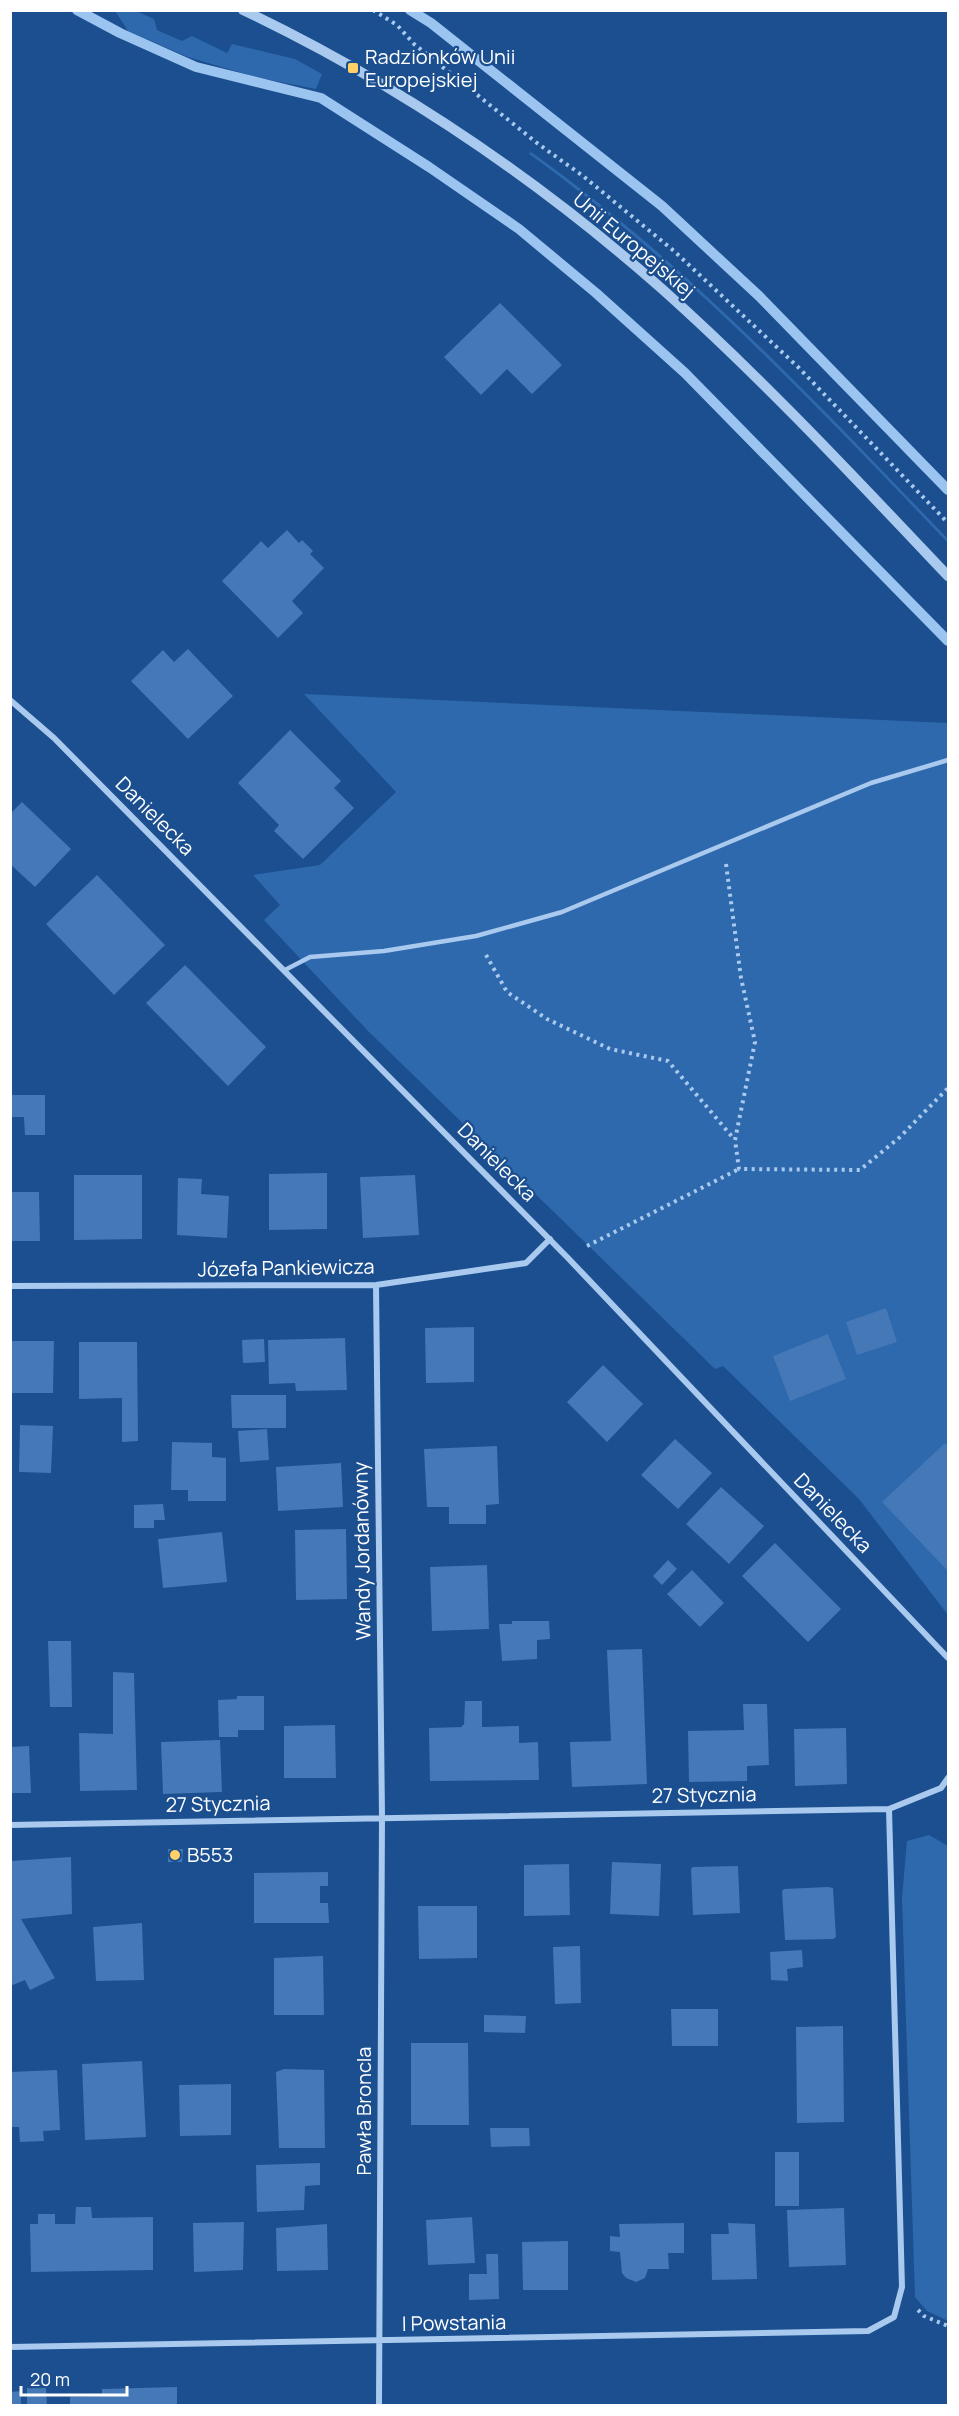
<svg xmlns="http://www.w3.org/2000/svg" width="959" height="2416" font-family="Manrope,sans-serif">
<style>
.green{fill:#2e69ad}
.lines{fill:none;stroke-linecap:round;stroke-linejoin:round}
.stream{stroke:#9cc4f0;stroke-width:10}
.building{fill:#4478b7}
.path{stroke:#a9c9ee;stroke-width:4;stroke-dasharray:3 4.5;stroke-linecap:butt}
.service{stroke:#a9c9ee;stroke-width:4.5}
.minor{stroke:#a9c9ee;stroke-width:6}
.tertiary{stroke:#a9c9ee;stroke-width:10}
.poi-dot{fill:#ffd166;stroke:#1b4f8f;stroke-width:2}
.labels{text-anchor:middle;stroke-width:4.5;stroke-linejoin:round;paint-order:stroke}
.poi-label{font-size:20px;fill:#fff;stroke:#1b4f8f;text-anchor:start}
.street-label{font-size:20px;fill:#fff;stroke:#1b4f8f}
</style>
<rect width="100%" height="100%" fill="#1b4f8f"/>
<!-- green -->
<path class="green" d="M115,11H136L154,19L157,30L182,41L192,36L227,53L232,44L295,59L322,74L316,89L255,77L188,57L128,31Z
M531,152C687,263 816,402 948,539V543C816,405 685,266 529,154Z
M304,694L948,723V1615L859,1499L723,1366L715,1369L368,1031L264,920L280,905L253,875L320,865L396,792Z
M929,1835L948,1846V2321L927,2311L915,2297L902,1898L907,1841Z"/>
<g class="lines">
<!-- stream -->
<path class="stream" d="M77,10L120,33L196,67L321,98L429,167L519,229L596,293L685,373L948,641
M410,10L431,23L662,206L759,296L948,490"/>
</g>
<!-- building -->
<path class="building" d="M500,303L562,365L532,394L507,369L481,395L444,357Z
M287,530L299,543L302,540L313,551L310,554L324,568L292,601L303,613L278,638L222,581L261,541L268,548Z
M188,649L233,696L188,739L131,681L163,650L174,662Z
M290,730L341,781L334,788L354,808L303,859L274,831L279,825L238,783Z
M22,802L71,849L35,887L10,864V814Z
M97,875L165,945L114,995L46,924Z
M185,965L266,1047L228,1086L146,1003Z
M10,1095H45V1135H25L24,1117H10Z
M327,1173V1229L269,1230V1174Z
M74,1175H142V1239L74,1240Z
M415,1175L419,1235L363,1238L360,1177Z
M178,1178L202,1179L201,1194L229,1196L227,1238L177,1235Z
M10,1192H39L40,1241H10Z
M886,1308L897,1342L857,1355L846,1322Z
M474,1327V1382L426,1383L425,1328Z
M828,1334L846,1379L790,1401L773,1356Z
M345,1338L347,1390L296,1391L295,1383L269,1384L268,1340Z
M264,1339L265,1362L243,1363L242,1340Z
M10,1341H54L53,1393H10Z
M79,1342H137L138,1441L122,1442V1398L79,1399Z
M603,1365L643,1404L607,1442L567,1402Z
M231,1395H286V1428H232Z
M20,1425L53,1426L51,1473L19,1472Z
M267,1429L269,1460L240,1462L238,1431Z
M675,1439L712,1473L678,1509L641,1475Z
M172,1442L212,1443V1457L226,1458V1501H188V1490H171Z
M945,1443L948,1447V1571L882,1502Z
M497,1446L499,1504L486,1505V1524H449V1507H427L424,1449Z
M341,1463L343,1507L278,1511L276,1467Z
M721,1487L764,1526L729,1564L686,1524Z
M163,1504L165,1520H154V1528H134V1505Z
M346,1529L347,1599L296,1600L295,1530Z
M222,1532L227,1582L163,1588L158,1539Z
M775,1543L841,1609L808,1642L742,1576Z
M668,1560L677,1569L662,1585L653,1576Z
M487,1565L489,1629L432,1631L430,1567Z
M692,1570L724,1603L700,1627L667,1594Z
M512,1621H549L550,1639L537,1640V1659L502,1661L499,1624H512Z
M48,1641H71L72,1707H50Z
M642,1649L647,1784L572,1787L570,1742L611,1741L607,1650Z
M113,1672L134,1673L137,1790L80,1791L79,1733L113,1734Z
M237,1696H264V1730H238V1737H219L218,1700L237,1699Z
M465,1701H482V1727L519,1726V1743L538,1742L539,1780L430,1781L429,1728L462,1727V1725H464Z
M743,1704H767L769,1765L747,1766V1781L689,1782L688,1731L744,1730Z
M335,1725L336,1778H284V1726Z
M846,1728L847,1784L795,1786L794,1729Z
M220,1740L222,1792L163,1794L161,1742Z
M29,1746L31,1793H10V1747Z
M168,1849H183L182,1862H168Z
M71,1857L72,1914L21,1919L55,1978L30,1990L25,1980L10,1986V1861Z
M612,1862L661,1864L659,1916L610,1914Z
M569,1864L570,1915L524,1916V1865Z
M738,1866L740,1913L693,1915L691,1869L693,1867Z
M328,1872V1886H320V1903H328L329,1923H254V1873Z
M828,1887L833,1888L836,1937L833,1939L785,1940L782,1891L784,1889Z
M418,1906H477V1958L419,1959Z
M142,1923L144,1980L96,1981L93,1927Z
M580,1946L581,2003L555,2004L553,1947Z
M802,1950L803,1967L787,1969L788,1981L771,1980L770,1952Z
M323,1956L324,2015H274V1958Z
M671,2009H718V2046H672Z
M484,2015L526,2016L525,2033L484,2032Z
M843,2026L844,2122L797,2123L796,2027Z
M411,2043H468L469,2125H411Z
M142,2061L146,2137L85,2140L82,2064Z
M284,2069L324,2070L325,2148H279L276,2072Z
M57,2070L60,2130L43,2131L44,2141L20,2142L19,2127H10V2072Z
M231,2084V2135L180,2136L179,2085Z
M490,2128H529L530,2146L491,2147Z
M775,2152H799V2206H775Z
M320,2163V2185L305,2186L304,2210L257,2212L256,2165Z
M76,2207H91L92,2218L153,2217V2270L31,2272L30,2224H38V2214H55V2224H75Z
M844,2208L846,2265L789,2267L787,2210Z
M472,2217L475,2263L428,2265L426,2220Z
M244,2222L243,2270L194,2272L193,2223Z
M684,2223V2253H668L669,2269H648L645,2278L636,2282L626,2278L622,2273L620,2252L610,2251V2236L620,2237L619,2224Z
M728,2223L755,2224L757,2279L712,2280L711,2234H729Z
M327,2224L328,2270L277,2271L276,2228Z
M568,2241V2290H523L522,2242Z
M486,2254H498L499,2299L469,2300V2274H487Z
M177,2387V2406H70V2397L102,2396V2389Z
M27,2388H46L47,2406H27Z
M21,2391V2406H10V2392Z"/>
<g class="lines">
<!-- path -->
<path class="path" d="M373,10L397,25L414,44L537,143L583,176L674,251L799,368L948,523
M726,864L741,978L755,1042L735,1140L739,1169L860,1170L900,1137L948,1088
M486,955L507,992L547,1019L610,1049L668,1061L734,1139
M587,1246L739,1169
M918,2310L924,2316L948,2326"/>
<!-- service -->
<path class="service" d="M285,970L310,957L384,951L476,936L562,912L871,783L948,760"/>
<!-- minor -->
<path class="minor" d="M10,700L54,738L567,1257L948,1658
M376,1285L382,1817L379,2406
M10,1286L376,1285L526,1263L550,1239
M10,1825L889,1809L941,1788L948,1778
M10,2347L868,2331L894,2317L902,2287L889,1809"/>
<!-- tertiary -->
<path class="tertiary" d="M243,10C394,82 536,178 661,288C762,378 855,478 948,576"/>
</g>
<!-- markers -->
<g class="poi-dot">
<rect x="347" y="62" width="12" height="12" rx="3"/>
<circle cx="175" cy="1855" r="6"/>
</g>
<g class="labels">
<!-- poi labels -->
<g class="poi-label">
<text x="365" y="64">Radzionków Unii<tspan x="365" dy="23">Europejskiej</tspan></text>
<text x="187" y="1862">B553</text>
</g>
<!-- street labels -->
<g class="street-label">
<text transform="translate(634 245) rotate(40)" y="7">Unii Europejskiej</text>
<text transform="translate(155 816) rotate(45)" y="7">Danielecka</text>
<text transform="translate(497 1162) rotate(45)" y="7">Danielecka</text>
<text transform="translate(286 1268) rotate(-1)" y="7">Józefa Pankiewicza</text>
<text transform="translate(833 1513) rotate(46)" y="7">Danielecka</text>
<text transform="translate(362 1551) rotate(-91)" y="7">Wandy Jordanówny</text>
<text transform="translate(704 1795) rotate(-1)" y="7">27 Stycznia</text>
<text transform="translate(218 1804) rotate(-1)" y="7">27 Stycznia</text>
<text transform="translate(364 2111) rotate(-90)" y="7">Pawła Broncla</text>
<text transform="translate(454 2323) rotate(-1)" y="7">I Powstania</text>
</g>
</g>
<!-- border -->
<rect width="959" height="2416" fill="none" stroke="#ffffff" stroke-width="24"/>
<!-- scale -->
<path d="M21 2386v9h106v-9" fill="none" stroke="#ffffff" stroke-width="3"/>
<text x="30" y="2386" font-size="18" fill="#ffffff" stroke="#1b4f8f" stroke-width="4.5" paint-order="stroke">20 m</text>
</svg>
